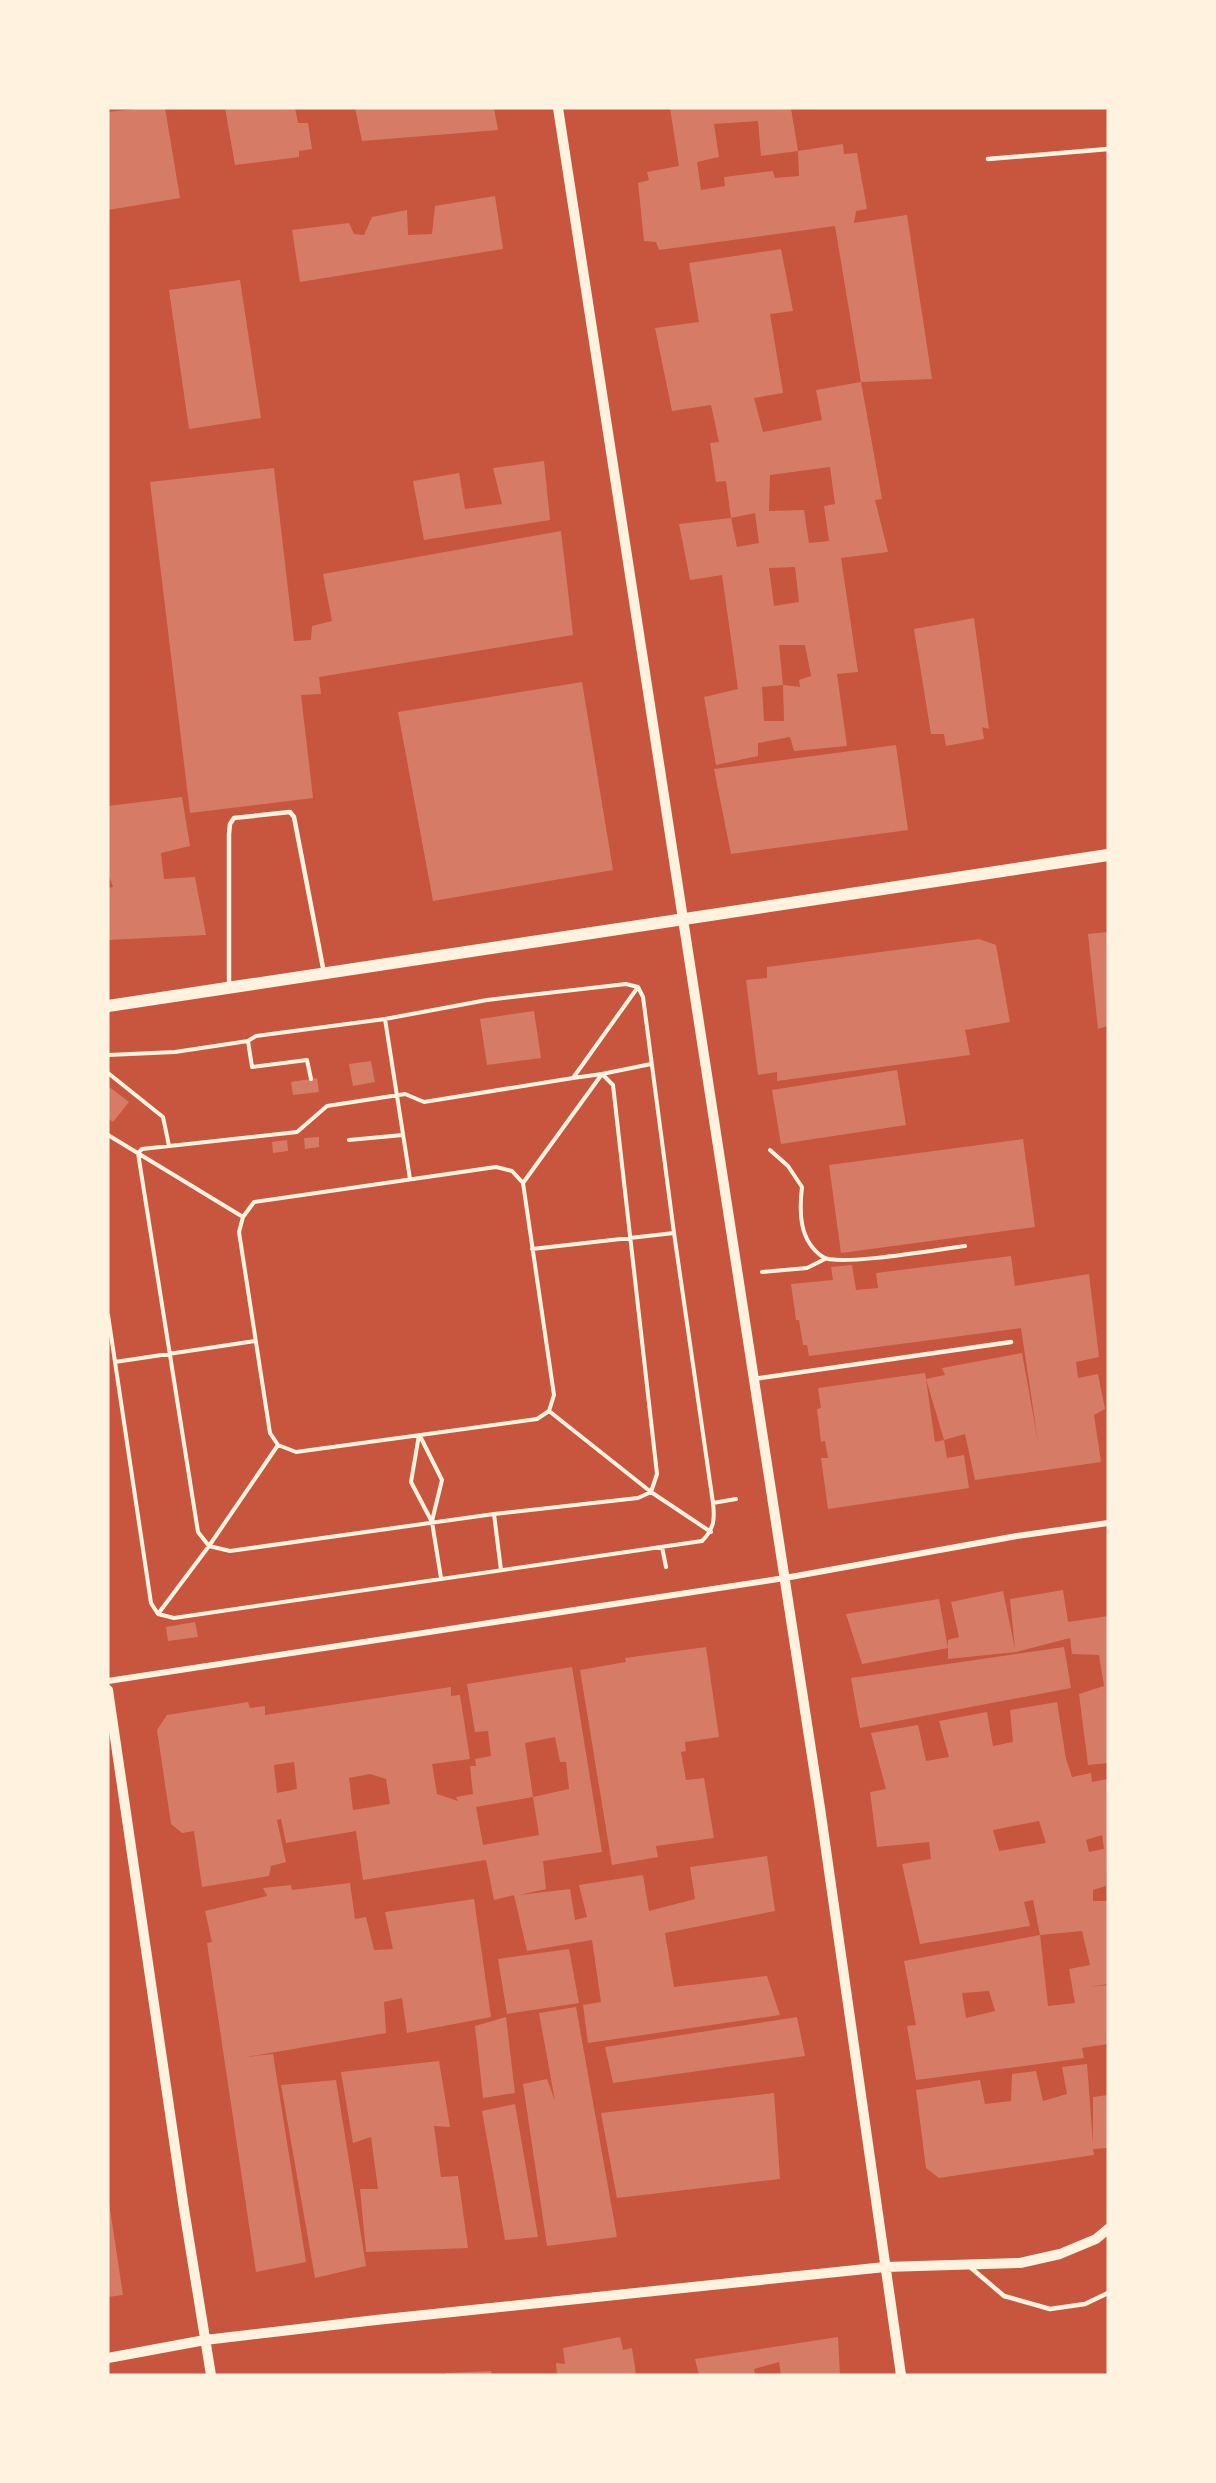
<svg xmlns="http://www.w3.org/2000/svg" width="1216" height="2483" font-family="'Golos Text',sans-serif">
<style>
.building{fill:#d67c66;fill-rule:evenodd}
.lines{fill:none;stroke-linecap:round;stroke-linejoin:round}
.path{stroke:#fff3e0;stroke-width:4}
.service{stroke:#fff3e0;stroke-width:4.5}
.minor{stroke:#fff3e0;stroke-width:6}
.tertiary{stroke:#fff3e0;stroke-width:10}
.secondary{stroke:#fff3e0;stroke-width:12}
</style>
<rect width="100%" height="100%" fill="#c8553d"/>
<!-- building -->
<path class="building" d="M143,108H165L180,198L108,210V112Z
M225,108H295L298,123H308L312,149L299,151V157L235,165Z
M355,108H494L498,130L362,141Z
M670,108H791L798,151L761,156L758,121L714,124L719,157L697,162L701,190L725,186L724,177L773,171L775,178L799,176L798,151L843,144L844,154L857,153L867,209L856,211L854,223L907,215L932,379L861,382L835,226L659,250L656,242L644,241L638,183L649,180L647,172L679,166Z
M495,196L503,249L300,282L292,230L349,223L354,234L364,235L372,217L407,210L408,235L432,234L435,206Z
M781,249L793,311L770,314L783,393L754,398L763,432L822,420L816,390L861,382L882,499L875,500L888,552L841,558L858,672L837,674L847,746L794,751L790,737L758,743V756L716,765L704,697L738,689L722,575L690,580L679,524L731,518L726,481L716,482L710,443L719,442L711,405L672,411L655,328L699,322L689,263ZM830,467L835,504L824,506L829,541L809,543L804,510L769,511L770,475ZM755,513L759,543L737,547L731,518ZM795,567L799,602L774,606L769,568ZM779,645H805L811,676L799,680L800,687L783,685L784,721H764L762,687L783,685Z
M240,280L261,418L189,429L169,290Z
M544,461L550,520L424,540L413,481L459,473L465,509L502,504L493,468Z
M274,468L294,641L311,640L312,626L332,621L323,574L561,531L573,635L319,677L321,694L301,695L313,798L190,813L150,482Z
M974,618L989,729L982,727L984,739L946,746L944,734H931L914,629Z
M582,682L613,870L433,901L398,712Z
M896,745L908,830L731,854L714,769Z
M182,797L190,846L161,853L164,879L195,877L206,935L108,940V888L113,887L108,873V806Z
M1108,932V1026L1098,1029L1088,934Z
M979,939L996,945L1010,1022L965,1030L970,1055L777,1081V1072L758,1075L746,980L767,978V967Z
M534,1011L541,1058L487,1065L480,1019Z
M371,1061L375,1082L353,1086L349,1064Z
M897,1070L906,1125L781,1144L772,1090Z
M317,1078L319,1092L293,1095L291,1082Z
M108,1086L129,1102L113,1122L108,1118Z
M319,1137V1147L305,1149L304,1138Z
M1023,1139L1035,1227L841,1253L829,1165Z
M287,1140L288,1151L273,1153L272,1142Z
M1011,1256L1015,1286L1089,1274L1099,1357L1076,1362L1078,1378L1098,1374L1105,1409L1094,1415L1101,1462L975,1480L965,1434L944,1440L926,1379L935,1442L944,1440L947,1458L964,1455L969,1488L828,1509L821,1458H828L825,1441L821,1442L817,1409L821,1408L818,1388L925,1373L926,1379L945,1375L942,1368L1022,1353L1038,1442L1021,1328L809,1356L807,1345H803L799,1320H796L791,1284L833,1280L831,1267L852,1265L856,1290L878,1288L876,1273Z
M1063,1590L1068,1622L1108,1616V1763L1088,1765L1079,1694L1104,1686L1099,1655L1072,1654L1070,1638L1016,1652L948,1659V1648L862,1664L846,1614L939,1599L948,1648V1640L959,1637L951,1602L1003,1591L1015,1649L1010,1599Z
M195,1622L198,1637L168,1641L166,1627Z
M706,1647L719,1737L685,1742L686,1751L681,1752L686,1780L704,1778L714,1838L656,1846L658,1857L612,1865L580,1670L626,1662L625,1658Z
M1064,1647L1071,1688L860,1728L851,1678Z
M572,1667L602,1852L543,1861L546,1889L519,1895L570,1889L575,1920L587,1917L579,1885L643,1875L649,1911L695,1899L690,1867L767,1856L775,1911L665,1933L674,1987L767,1976L780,2015L588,2043L583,2005L601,2002L592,1940L527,1951L514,1895L494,1900L486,1860L363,1880L356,1831L286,1843L281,1819L277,1820L286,1862L271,1866L269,1876L202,1887L194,1831L182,1833L171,1824L157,1730L167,1715L248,1702L250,1708L265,1706V1715L451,1687V1696L460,1695L470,1759L432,1764L437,1794L458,1801L456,1797L473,1794L470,1766H476L475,1759L491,1756L488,1731L475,1732L467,1684ZM555,1737L560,1762H566L569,1789L533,1797L539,1835L483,1845L476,1807L533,1797L525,1743ZM294,1762L297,1789L277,1793L274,1765ZM370,1774L386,1779L390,1804L353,1810L349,1778Z
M1057,1702L1066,1759L1072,1777L1091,1773L1092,1782L1108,1779L1106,1886L1093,1890V1901H1108V1984L1089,1987L1108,1985V2044L1082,2048L1084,2058L916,2080L907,2026L916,2025L904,1961L1040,1935L1048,2006L1075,2003L1069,1969L1090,1965L1082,1931L1040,1935L1033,1900L1024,1902L1030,1926L920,1944L902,1864L931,1859L929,1842L877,1847L870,1792L886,1789L871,1733L918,1725L926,1761L949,1757L939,1721L987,1712L993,1746L1013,1742L1010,1710ZM1039,1821L1046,1843L999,1851L993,1830ZM1102,1835L1104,1849L1089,1852L1086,1840ZM989,1991L995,2011L966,2018L962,1993Z
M350,1883L355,1919L366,1917L374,1950L393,1949L385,1912L474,1899L491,2017L407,2033L402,1998L384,2002L386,2033L246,2057L273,2054L306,2262L256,2272L207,1943L212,1942L205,1911L267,1896L263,1888L291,1885L292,1890Z
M569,1949L579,2003L507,2014L498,1959Z
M576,2007L617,2237L547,2246L523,2084L547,2079L555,2101L539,2013Z
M506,2017L515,2093L483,2098L475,2026Z
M797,2017L805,2056L613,2083L605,2047Z
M439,2061L450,2127L434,2126L441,2177L458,2176L468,2248L366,2252L360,2189H378L371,2137L353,2143L341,2072Z
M1087,2064L1093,2144V2097L1108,2095V2148L1093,2149L1094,2155L939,2178L926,2168L916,2090L980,2080L985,2104L1011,2101L1012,2074L1036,2071L1043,2101L1067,2094L1062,2067Z
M336,2080L366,2266L315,2278L281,2085Z
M774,2093L780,2179L617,2198L601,2113Z
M515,2104L538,2237L505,2240L482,2111Z
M108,2196L123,2295L108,2297Z
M620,2337L623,2350L632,2348L636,2375H557L556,2363L565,2364L563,2348Z
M838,2337L840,2375H781L779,2362L754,2369L755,2375H699L695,2359Z
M491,2371L492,2375H446V2373Z"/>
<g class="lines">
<!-- path -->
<path class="path" d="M108,1055L175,1052L248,1041
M108,1073L163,1117L169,1146
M573,1078L602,1074L613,1085L657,1474L651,1492L638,1498L494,1514L230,1551L209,1546L198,1532L138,1153L142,1149L297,1132L327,1106L405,1094L424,1102L573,1078L638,987
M311,1079L307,1060L252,1067L248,1041L256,1036L385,1019L410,1179
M108,1135L243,1217
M349,1140L403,1135
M770,1150L788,1166L802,1187C799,1212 799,1241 823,1257C838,1267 941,1249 965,1246
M523,1183L512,1171L496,1167L254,1202L243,1217L239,1232L270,1433L278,1445L296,1452L537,1419L549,1411L554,1395L523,1183L602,1074L651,1064
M532,1249L674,1233
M762,1272L807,1268L825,1259
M108,1315L151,1603L158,1614L174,1618L702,1541C714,1529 715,1520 713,1503L674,1233L643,997L638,987L626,984L487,1000L385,1019
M115,1362L255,1341
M549,1411L651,1492L711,1532
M419,1435L411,1482L432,1522L441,1578
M420,1436L442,1480L432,1521
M713,1503L736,1499
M494,1514L501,1570
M662,1547L666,1567
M158,1614L209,1546L278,1445"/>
<!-- service -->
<path class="service" d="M988,159L1108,149
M229,988V834L230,824L234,818L290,812L294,817L324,973
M753,1379L1011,1342
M970,2267L1004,2296L1050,2309L1085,2304L1108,2293"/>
<!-- minor -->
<path class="minor" d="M108,1681L785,1578L1017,1536L1108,1523"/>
<!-- tertiary -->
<path class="tertiary" d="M558,108L820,1808L901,2375
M108,1690L184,2209L211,2375
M108,2358L205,2340L376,2320L885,2267L1020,2263L1060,2254L1096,2239L1108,2229"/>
<!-- secondary -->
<path class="secondary" d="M108,1006L1108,855"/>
</g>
<!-- border -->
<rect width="1216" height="2483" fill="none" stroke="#fff3e0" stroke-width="219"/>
</svg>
